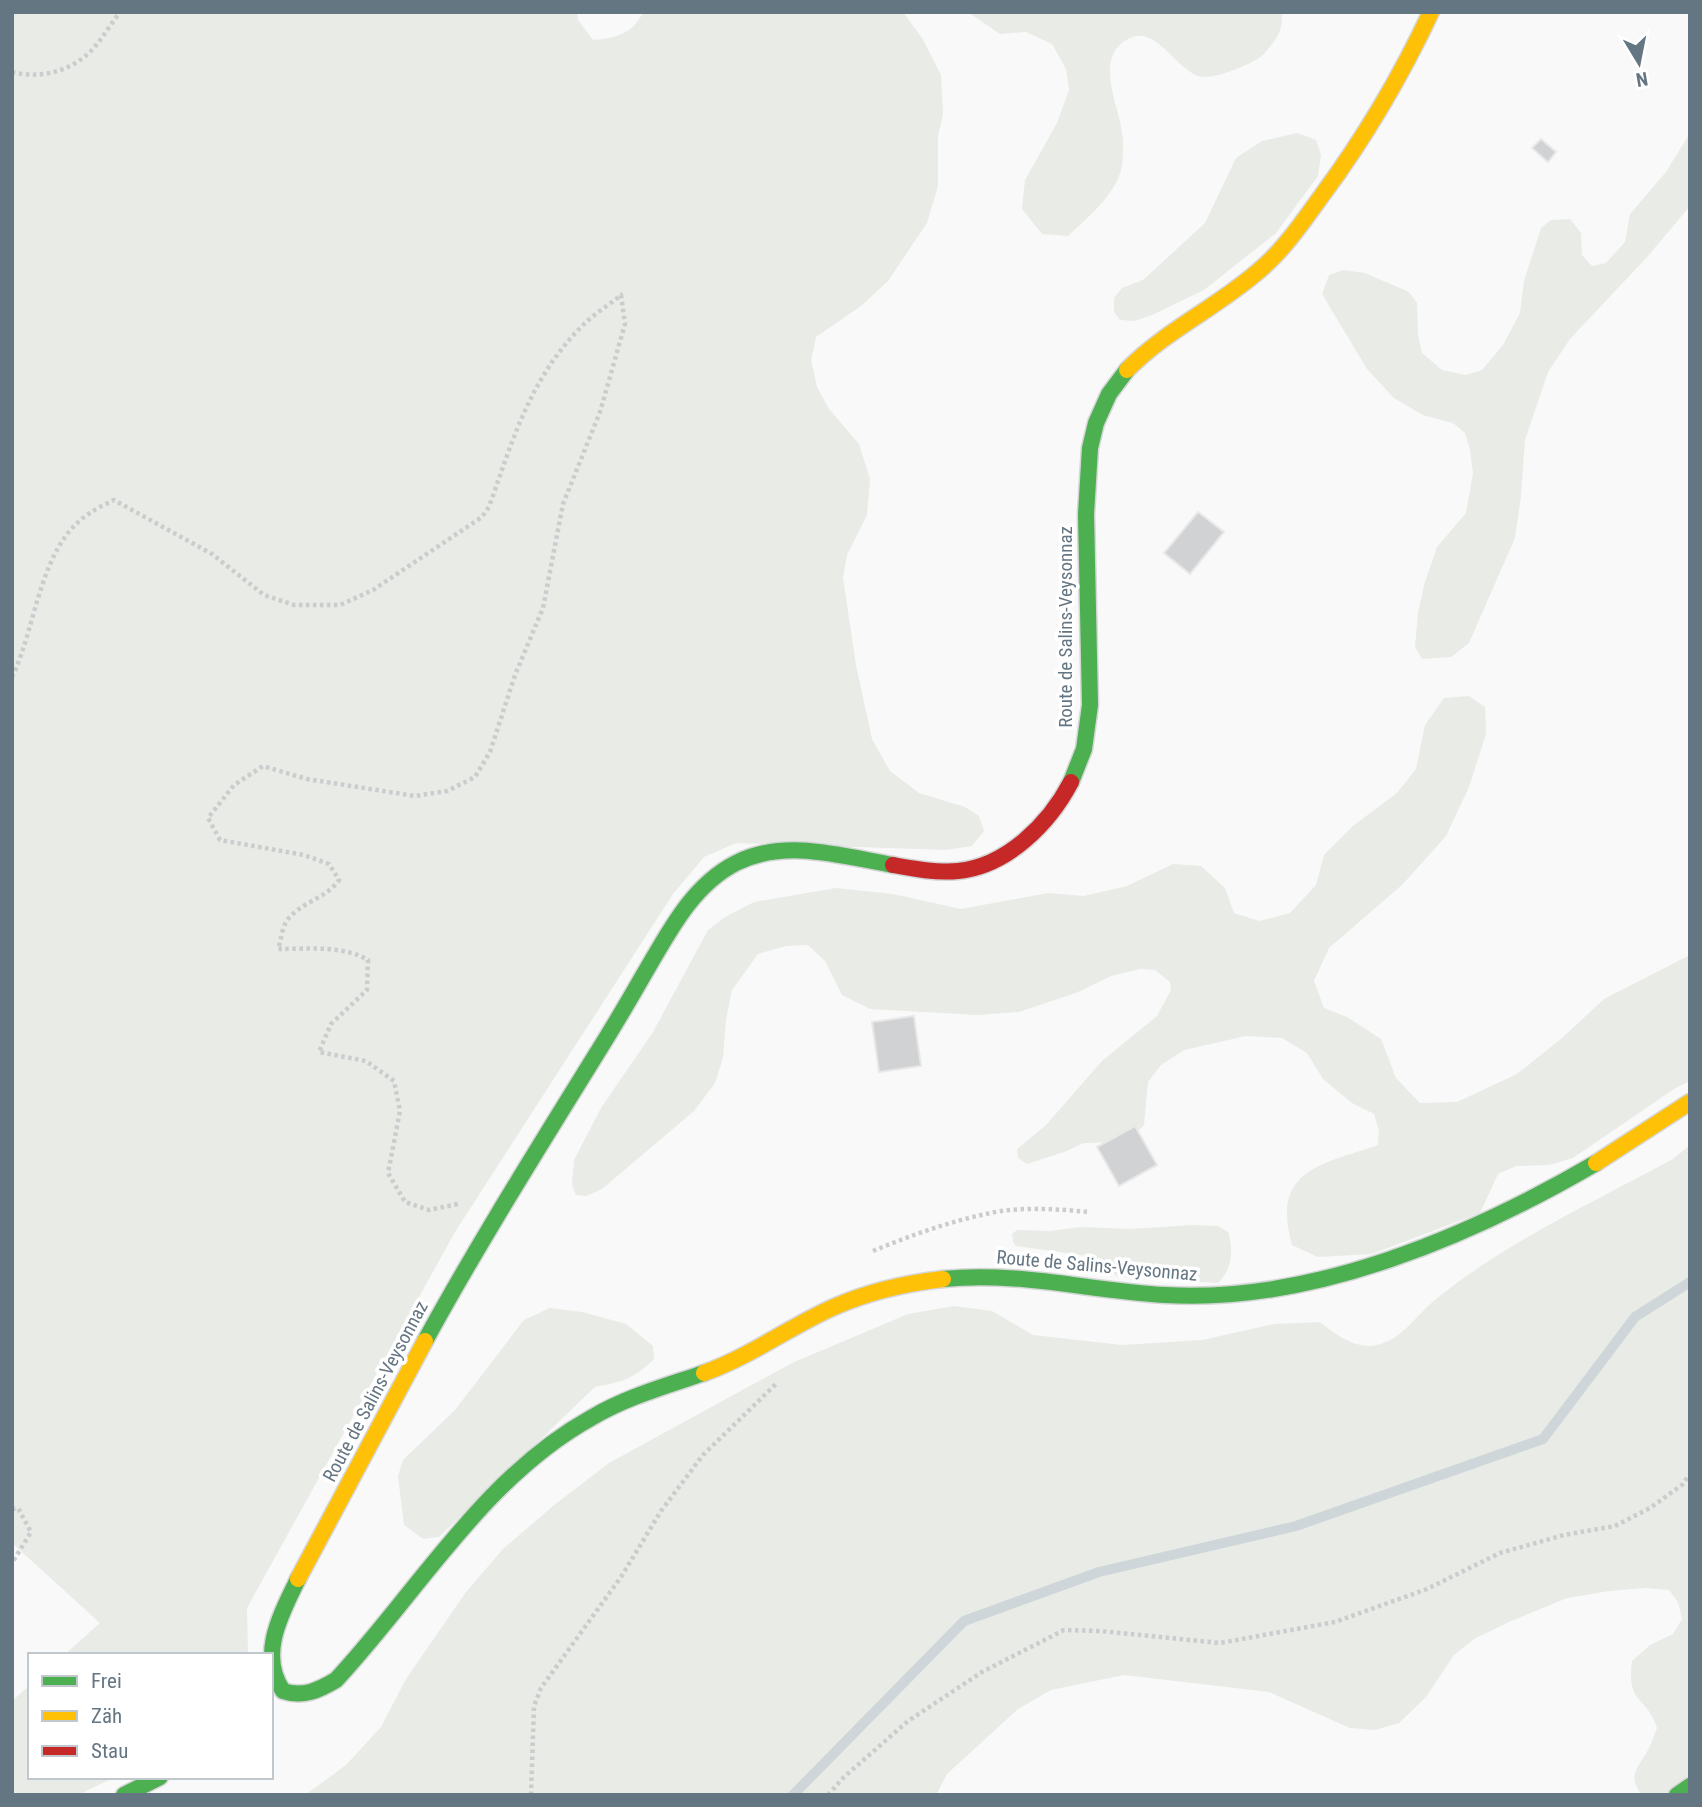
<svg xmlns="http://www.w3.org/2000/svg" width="1702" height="1807" font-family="'Roboto Condensed',sans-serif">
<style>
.green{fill:#e8ebe6}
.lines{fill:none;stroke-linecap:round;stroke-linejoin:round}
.stream{stroke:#ced6d9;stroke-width:10}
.building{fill:#d0d2d3;stroke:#e8e8e8;stroke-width:2}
.fast-casing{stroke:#d5d6d7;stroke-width:19}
.slow-casing{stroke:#d5d6d7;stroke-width:19}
.jam-casing{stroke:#d5d6d7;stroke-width:19}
.path{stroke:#cbcccd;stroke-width:4.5;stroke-dasharray:3.5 3.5;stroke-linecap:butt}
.fast{stroke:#4caf50;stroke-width:16}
.slow{stroke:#ffc107;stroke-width:16}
.jam{stroke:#c62828;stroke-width:16}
.labels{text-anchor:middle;stroke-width:7;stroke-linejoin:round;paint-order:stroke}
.street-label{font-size:19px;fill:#657683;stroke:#fff}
</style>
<rect width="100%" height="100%" fill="#f9f9f9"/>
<!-- green -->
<path class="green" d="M12,12H577L578,20L593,40C616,38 633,34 643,12H903L922,38L941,75L943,114L938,136V186L927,223L888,281L861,306L816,337L811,360L817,387L829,409L859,444L870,479L867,515L847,555L843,578L856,665L872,739L890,771L919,793L965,807L979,816L984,831L972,846L946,850L736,843L704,857L673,894L455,1232L247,1608L248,1655H64L100,1623L12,1543Z
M968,12H1282C1282,19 1282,27 1279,33C1275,41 1266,53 1259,58C1246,66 1212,81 1198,76C1174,67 1155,24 1128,39C1093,57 1119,105 1122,133C1124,142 1123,155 1122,165C1118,193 1087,218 1068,236L1042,234L1022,209L1025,180L1057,123L1069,90L1066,69L1052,44L1026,32L1000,34Z
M1297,133L1316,140L1321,155L1318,176L1276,233L1204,290L1152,315L1135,321L1120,320L1114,312V298L1122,288L1143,280L1205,223L1236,158L1262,141Z
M1690,133V206L1648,256L1570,339L1548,372L1525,440L1521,496L1515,538L1469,643L1451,657L1422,659L1415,647L1418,613L1424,585L1437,547L1466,513L1473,473L1470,450L1465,433L1453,423L1423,415L1394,398L1367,369L1322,294L1329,275L1343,270L1365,273L1409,292L1417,303L1418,334L1422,353L1442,370L1466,375L1482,370L1503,345L1520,313L1524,281L1541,228L1551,220L1570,219L1581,233L1582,255L1592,266L1606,263L1625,242L1630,214L1666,172Z
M1469,696L1485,707L1486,734L1469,787L1446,836L1403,884L1329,948L1314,981L1324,1008L1347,1017L1381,1039L1396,1078L1420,1103L1457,1102L1517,1074L1562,1038L1604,999L1690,955V1081L1674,1089L1573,1158L1549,1165L1516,1166L1498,1174L1480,1213L1372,1254L1318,1257L1292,1245C1271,1170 1320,1165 1378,1145L1379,1131L1374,1114L1352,1103L1323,1079L1307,1053L1282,1038L1246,1036L1184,1050L1161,1065L1148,1082L1144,1125L1131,1138L1119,1142L1084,1143L1064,1152L1027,1164L1018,1158L1017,1149L1046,1125L1102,1061L1157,1016L1171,990L1170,982L1155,970L1140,969L1111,976L1076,993L1019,1012L977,1015L870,1009L842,995L825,961L808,945L786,946L758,954L732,990L726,1020L723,1058L715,1083L694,1111L602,1189L586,1196L576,1195L572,1185L574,1160L601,1108L653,1032L708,930L725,917L754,902L836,888L893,894L961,909L1048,893L1084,896L1127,886L1173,864L1201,866L1225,888L1234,913L1259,921L1290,913L1316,885L1324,855L1353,826L1397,793L1416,769L1425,725L1444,698Z
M1690,1145V1794L1642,1795C1626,1775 1639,1767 1648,1750C1652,1743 1654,1735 1657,1728C1647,1696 1626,1705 1632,1661L1650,1645L1673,1634L1682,1619L1678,1602L1669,1590L1646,1588L1609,1591L1567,1598L1509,1622L1474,1639L1454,1655L1426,1697L1399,1723L1375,1730L1350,1728L1269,1692L1124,1675L1051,1690L1018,1709L947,1774L936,1795H305L346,1765L381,1727L406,1679L466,1592L503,1549L553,1506L609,1463L792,1363L908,1314L954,1306L992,1311L1033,1335L1122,1345L1202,1340L1274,1324L1320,1322C1335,1334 1356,1350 1377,1345C1403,1339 1415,1316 1435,1300C1504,1243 1594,1202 1673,1159Z
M1193,1225L1218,1226L1228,1232C1234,1251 1232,1269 1218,1283L1118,1277L1104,1265L1087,1256L1016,1246L1013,1242L1012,1234L1017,1230L1050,1231L1080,1227L1130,1229Z
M550,1308L582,1312L626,1324L653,1346L654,1359C634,1379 622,1382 595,1387L439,1537L423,1539L404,1525L398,1476L403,1460L455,1410L524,1320Z
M30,1685V1777H115L78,1795H12V1701Z"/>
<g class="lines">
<!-- stream -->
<path class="stream" d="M793,1795L964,1621L1099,1572L1296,1526L1543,1439L1635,1317L1690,1282"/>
</g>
<!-- building -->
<path class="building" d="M1541,139L1556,152L1548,162L1532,148Z
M1198,512L1224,532L1190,574L1164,553Z
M914,1016L921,1066L879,1072L872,1022Z
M1135,1126L1157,1165L1119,1186L1097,1147Z"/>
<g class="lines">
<defs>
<path id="fast" d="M1071,782L1084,749L1090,705L1086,514L1090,448L1096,423L1109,394L1127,370
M943,1279C1019,1271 1090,1291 1165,1295C1312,1304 1471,1236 1596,1163
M425,1341C478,1244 536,1152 594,1058C611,1031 627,1004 643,976C668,934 691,886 736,863C785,838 842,856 893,865
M298,1579C281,1614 258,1655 283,1691C303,1698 319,1690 336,1680C418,1592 483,1478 591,1418C626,1397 666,1386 704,1373
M124,1795L160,1777
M1677,1795L1690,1786"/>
<path id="slow" d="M1127,370C1167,329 1220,306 1262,268C1286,247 1304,220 1323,194C1365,137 1401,76 1431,12
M1596,1163L1690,1102
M704,1373C753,1355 789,1327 834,1307C868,1292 907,1283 943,1279
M298,1579L425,1341"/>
<path id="jam" d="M893,865C914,869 937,873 958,871C1007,866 1049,824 1071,782"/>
</defs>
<!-- fast casing -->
<use href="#fast" class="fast-casing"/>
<!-- slow casing -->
<use href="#slow" class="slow-casing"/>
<!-- jam casing -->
<use href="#jam" class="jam-casing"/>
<!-- path -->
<path class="path" d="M12,72C39,79 69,72 90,52C101,41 110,25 120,12
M12,677C37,626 39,545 90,513C97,508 106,504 114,500L212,554L264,595L294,605H340L373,590L482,517L489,507C513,439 530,378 583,325C594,314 609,305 621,295L625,324L600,412L563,504L543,608L515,675L490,752L475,777L447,791L415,796L307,779L263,766L234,785L208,818L220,840L304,855L329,864L339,880C326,899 298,903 286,922C282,929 281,941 278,949C307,949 343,945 368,960L367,990L331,1024L319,1052L366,1061L394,1081L400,1111L388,1173L405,1202L429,1210L458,1204
M873,1251C909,1236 948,1222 986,1214C1019,1206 1056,1209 1089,1212
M12,1509L18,1508L31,1532L12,1563
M531,1795L534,1706L541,1688L621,1577L661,1511L703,1455L776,1384
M828,1795L844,1777L908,1721L982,1672L1064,1630L1100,1631L1220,1643L1335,1622L1427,1589L1500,1553L1564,1535L1615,1526L1650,1508L1682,1485L1690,1474"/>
<!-- fast -->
<use href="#fast" class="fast"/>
<!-- slow -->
<use href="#slow" class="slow"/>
<!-- jam -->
<use href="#jam" class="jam"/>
</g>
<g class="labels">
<!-- street labels -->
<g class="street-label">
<text transform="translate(1065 627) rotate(-90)" y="7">Route de Salins-Veysonnaz</text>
<text transform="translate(1097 1265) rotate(5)" y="7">Route de Salins-Veysonnaz</text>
<text transform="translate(375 1391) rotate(-62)" y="7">Route de Salins-Veysonnaz</text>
</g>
</g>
<!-- border -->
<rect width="1702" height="1807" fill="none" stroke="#657683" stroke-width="28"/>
<!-- legend -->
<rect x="28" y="1653" width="245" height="126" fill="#ffffff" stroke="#c1c8cd" stroke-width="2"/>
<rect x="42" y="1676" width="35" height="10" fill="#4caf50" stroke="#c1c8cd" stroke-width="2"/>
<text x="91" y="1688" font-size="21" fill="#657683">Frei</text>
<rect x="42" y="1711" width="35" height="10" fill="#ffc107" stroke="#c1c8cd" stroke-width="2"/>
<text x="91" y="1723" font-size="21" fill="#657683">Zäh</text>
<rect x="42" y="1746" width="35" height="10" fill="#c62828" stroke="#c1c8cd" stroke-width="2"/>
<text x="91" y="1758" font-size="21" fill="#657683">Stau</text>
<!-- north arrow -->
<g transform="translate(1639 63) rotate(170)" stroke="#ffffff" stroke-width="5" paint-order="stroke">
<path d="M0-5L12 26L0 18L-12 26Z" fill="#657683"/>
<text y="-10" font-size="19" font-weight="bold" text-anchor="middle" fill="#657683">N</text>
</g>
</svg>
